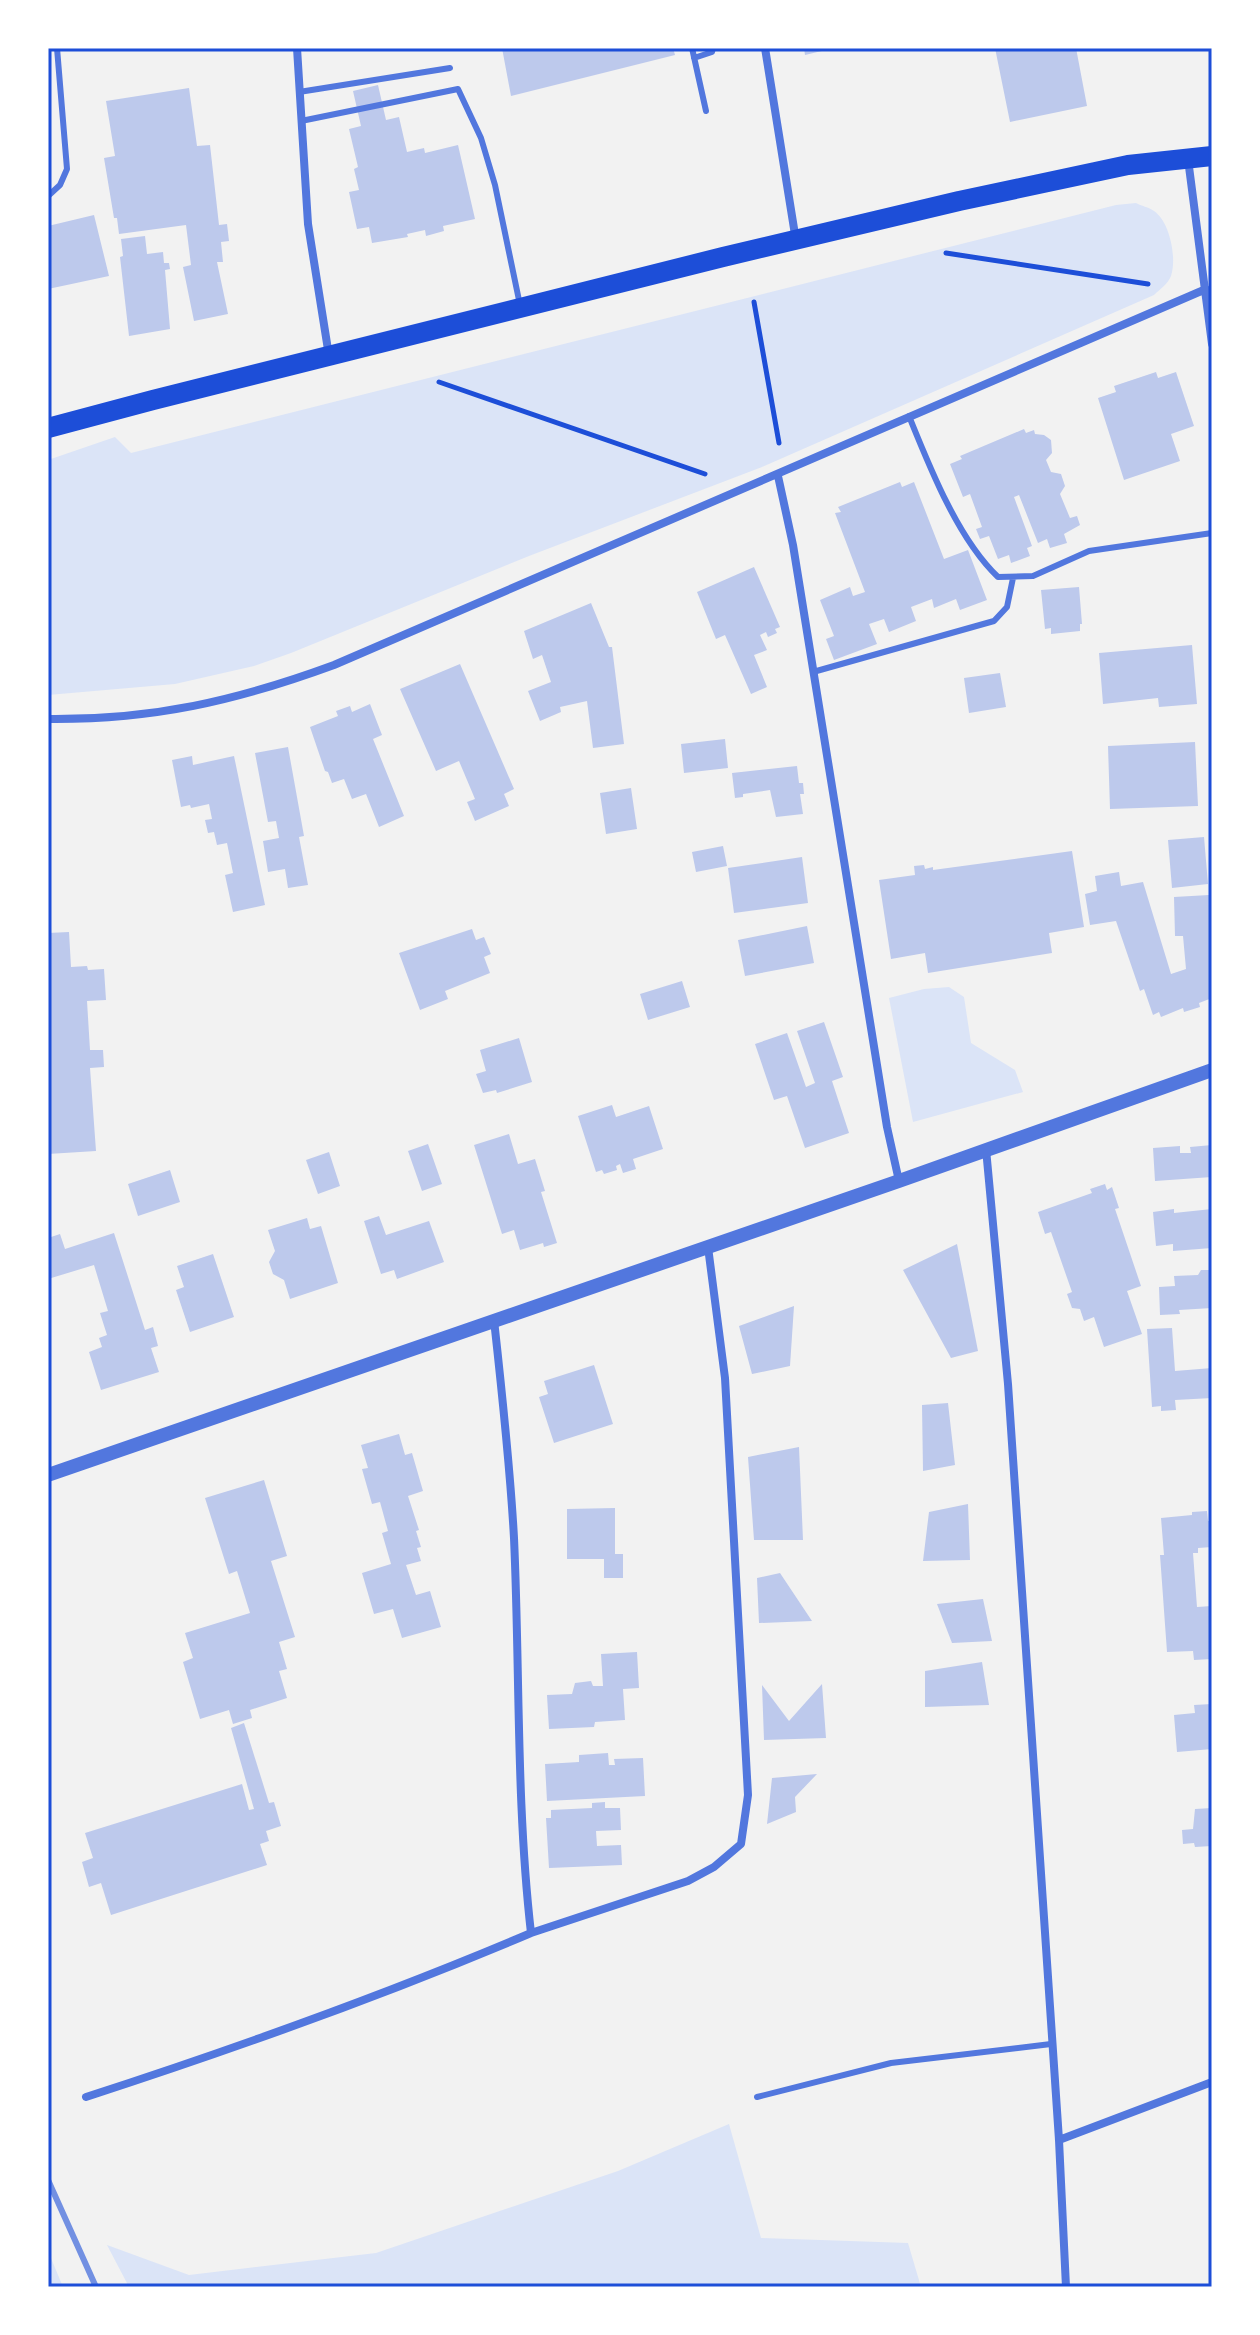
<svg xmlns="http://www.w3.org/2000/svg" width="1260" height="2335" font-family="Helvetica,sans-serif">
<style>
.green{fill:#dbe4f7}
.building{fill:#bdc9ec}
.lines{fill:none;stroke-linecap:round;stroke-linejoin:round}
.path{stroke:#1d4ed8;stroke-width:5}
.service{stroke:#5277de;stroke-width:6}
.minor{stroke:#5277de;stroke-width:8}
.tertiary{stroke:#5277de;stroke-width:14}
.primary{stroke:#1d4ed8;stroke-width:20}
.rail{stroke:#7290e2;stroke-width:6}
.neatline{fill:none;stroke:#1d4ed8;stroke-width:3}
</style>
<rect width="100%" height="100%" fill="#f2f2f2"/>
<!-- green -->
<path class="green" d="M1136,203C1141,206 1149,207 1154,211C1170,222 1177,258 1171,276C1168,284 1160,289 1154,295L762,467L529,556L291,653L254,666L175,684L48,695V460L115,437L131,453L1116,205Z
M949,987L964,997L971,1043L1015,1070L1023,1092L913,1122L889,998L924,989Z
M729,2124L761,2238L908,2243L921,2287H129L107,2245L189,2275L376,2253L618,2171Z
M48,2251L63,2287H48Z"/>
<!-- building -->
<path class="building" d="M502,48H673L675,55L511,96Z
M804,48H830V49L805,55Z
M995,48H1076L1087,106L1010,122Z
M378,85L386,120L399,117L407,152L424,148L425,153L458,145L475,219L443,226L444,231L426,236L425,230L407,234L408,237L372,243L369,227L357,229L349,192L359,190L354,169L358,167L349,129L361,126L353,91Z
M189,88L197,146L210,145L219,225L227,224L229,241L221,242L223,262H217L228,314L194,321L183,267L191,265L186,225L119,234L117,218H114L104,158L115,156L106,101Z
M94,215L109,276L48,289V226Z
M145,236L147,254L163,252L164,263H169L170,269L165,270L170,329L129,336L120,257L123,256L121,239Z
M1156,372L1158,378L1176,372L1194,426L1171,434L1180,461L1124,480L1098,398L1116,392L1114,386Z
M1024,429L1026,433L1034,430L1035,434L1044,435L1051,440L1052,453L1046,460L1051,472L1061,474L1065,486L1060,494L1070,518L1077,516L1080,525L1064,534L1067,543L1050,548L1047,539L1038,543L1019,495L1014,497L1032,546L1027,548L1030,556L1011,563L1009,555L998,559L989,536L980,539L976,529L982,527L970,494L963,497L950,464L962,459L960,456Z
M900,482L902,487L914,482L944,559L968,550L987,600L960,610L956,599L934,608L932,599L911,607L916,621L889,632L884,619L869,624L877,644L834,660L826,639L834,636L820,600L850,587L853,596L865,592L835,513L841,512L838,507Z
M754,567L780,627L775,629L777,633L768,637L766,632L760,635L767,650L754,655L767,687L751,694L725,635L716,639L697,592Z
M1079,587L1082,624H1080V631L1051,634V628L1045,629L1041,590Z
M591,603L609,647H612L624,744L593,748L587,701L560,707L561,712L540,721L528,691L551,682L542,655L533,659L524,631Z
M1192,645L1197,704L1159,707L1158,698L1103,704L1099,653Z
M460,664L514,789L504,794L509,806L475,821L467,802L475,799L459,761L436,771L400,689Z
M1000,673L1006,707L969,713L964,678Z
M370,704L382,735L373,739L404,816L379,827L366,794L352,799L344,779L332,783L328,772L325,771L310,727L338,716L336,711L350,706L352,712Z
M725,739L728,768L684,773L681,744Z
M1195,742L1198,806L1110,809L1108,746Z
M288,747L304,836L299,837L308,885L288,888L285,869L268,872L263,841L279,838L276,821L268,822L255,753Z
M192,756L193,765L234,756L265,905L233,912L225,875L233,873L227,843L217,845L214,832L208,833L205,820L212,819L209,804L191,808L190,805L181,807L172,760Z
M797,766L799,783H803L804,794H800L803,814L776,817L770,790L743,794V797L735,798L732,773Z
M631,788L637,829L606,834L600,793Z
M1204,837L1208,884L1172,888L1168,840Z
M723,846L727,866L696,872L692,852Z
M1072,851L1084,927L1049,933L1052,953L928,973L925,953L891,959L879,880L915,875L914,866L924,865L925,869L933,867V870Z
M802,857L808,903L734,913L728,868Z
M1119,872L1121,886L1143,882L1171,974L1186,969L1183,936H1175L1174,897L1209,895L1212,998L1199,1003L1200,1007L1184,1012L1183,1008L1161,1017L1159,1012L1153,1015L1144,989L1140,991L1116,921L1090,925L1085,894L1097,891L1095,876Z
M807,926L814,963L745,976L738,940Z
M472,929L476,940L484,937L491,954L484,957L490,973L445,991L448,999L420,1010L399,953Z
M69,932L71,967L87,966L88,970L104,969L106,1000L87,1001L90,1050H103L104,1067L90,1068L96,1151L48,1154V933Z
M682,981L690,1007L648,1020L640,994Z
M824,1022L843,1077L832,1081L849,1133L805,1148L787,1096L774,1100L755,1044L787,1033L806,1087L815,1083L797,1031Z
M519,1038L532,1082L497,1093L496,1090L483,1093L476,1074L486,1071L480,1050Z
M612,1105L616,1117L649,1106L663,1149L633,1159L636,1169L623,1173L620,1164L616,1166L617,1170L604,1174L602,1170L596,1172L578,1116Z
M509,1134L518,1164L535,1159L545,1191L541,1192L557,1243L544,1247L543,1243L520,1250L514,1230L502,1234L474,1145Z
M428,1144L442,1184L422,1191L408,1151Z
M1212,1145V1177L1155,1181L1153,1148L1180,1146V1153H1191L1190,1147Z
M329,1152L340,1186L318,1194L306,1160Z
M170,1170L180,1202L138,1216L128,1184Z
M1105,1184L1107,1190L1112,1187L1119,1208L1115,1209L1141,1286L1127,1291L1142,1334L1104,1347L1094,1317L1084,1321L1080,1309L1072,1308L1067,1294L1072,1292L1051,1232L1045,1234L1038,1212L1092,1193L1090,1189Z
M1174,1209V1213L1212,1209V1248L1173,1251V1244L1156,1246L1153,1212Z
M379,1216L386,1235L429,1221L444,1262L397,1279L394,1270L381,1274L364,1221Z
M307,1218L310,1229L321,1226L338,1283L290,1299L284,1280L273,1274L269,1262L275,1251L268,1230Z
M114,1233L145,1330L153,1327L158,1346L151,1348L159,1372L101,1390L89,1352L102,1347L99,1338L107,1335L100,1313L108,1311L94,1265L48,1279V1238L60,1234L65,1249Z
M957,1244L978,1351L951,1358L903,1270Z
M213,1254L234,1317L190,1332L176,1290L184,1287L177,1266Z
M1201,1270H1212V1308L1179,1310L1180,1314L1160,1315L1159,1287L1175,1286L1174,1276L1198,1275Z
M794,1306L790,1366L752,1374L739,1326Z
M1172,1328L1175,1371L1212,1368V1398L1175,1400L1176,1410L1161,1411V1406L1152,1407L1147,1329Z
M594,1365L613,1424L554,1443L539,1397L548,1394L544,1381Z
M948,1403L955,1465L923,1471L922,1405Z
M399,1434L405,1455L412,1453L423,1491L408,1496L419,1530L416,1531L421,1547L417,1548L421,1561L406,1565L416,1595L430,1591L441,1627L402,1638L393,1609L374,1614L362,1573L391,1564L382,1533L388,1531L380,1502L372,1504L362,1469L368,1468L361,1445Z
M799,1447L803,1540H754L748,1457Z
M264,1480L287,1556L271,1561L295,1637L279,1642L287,1669L279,1671L287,1698L250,1710L252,1718L233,1724L229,1710L200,1719L183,1662L193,1658L185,1633L250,1613L237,1571L229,1574L205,1498Z
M968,1504L970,1560L923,1561L929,1512Z
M615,1508V1554H623V1578H604V1559H567V1509Z
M1207,1511L1208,1521H1212V1547L1198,1548V1553H1193L1197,1607L1212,1606V1659L1194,1660L1193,1651L1167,1652L1160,1555H1164L1161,1518L1192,1515V1512Z
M780,1573L812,1621L759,1623L757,1578Z
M983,1599L992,1641L952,1643L937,1604Z
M637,1652L639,1688L623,1689L625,1720L595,1722L594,1727L549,1729L547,1695L572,1694L575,1683L591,1681L593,1686H603L601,1654Z
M982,1662L989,1705L925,1707V1671Z
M822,1684L826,1738L764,1740L762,1685L789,1721Z
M1212,1704V1749L1177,1752L1174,1715L1195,1713L1194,1705Z
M244,1723L269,1803L274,1802L281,1826L266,1831L269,1841L260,1844L267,1865L111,1915L101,1883L89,1887L82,1862L93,1858L85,1833L242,1784L249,1810L254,1809L231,1728Z
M608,1753L609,1765H615L614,1759L643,1758L645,1796L547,1801L545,1764L579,1762V1755Z
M817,1774L795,1797L796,1812L767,1824L772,1778Z
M605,1802V1808H620L621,1830L596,1831L597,1846L621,1845L622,1865L549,1868L546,1818H551V1810L592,1808V1803Z
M1212,1808V1846L1195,1847L1194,1843L1183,1844L1182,1830L1193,1829L1195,1809Z"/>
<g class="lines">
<!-- path -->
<path class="path" d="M946,253L1148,284
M754,302L779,443
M439,382L705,474"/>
<!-- service -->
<path class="service" d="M692,48L706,111
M694,58L712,52L713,48
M299,92L450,68
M301,121L458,89L481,138L495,185L520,305
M48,196L60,185L67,169L57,48
M909,416C930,468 958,539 998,577L1033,576L1089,551L1212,533
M813,672L994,621L1007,607L1013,578
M757,2097L891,2063L1051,2044"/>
<!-- minor -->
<path class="minor" d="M297,48L308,224L329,356
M765,48L796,241
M1188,159L1212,344
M778,476L793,545L887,1127L899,1181
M48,719C153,720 236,701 334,665L1206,289
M986,1149L1008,1384L1059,2140L1066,2287
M531,1933L688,1881L714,1867L741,1844L748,1795L725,1378L708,1247
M86,2097C237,2048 385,1995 531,1933C516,1802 520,1670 514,1538C510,1465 502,1392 494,1320
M1059,2140L1212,2082"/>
<!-- tertiary -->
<path class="tertiary" d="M48,1475L899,1181L1212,1070"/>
<!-- primary -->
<path class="primary" d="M48,428L153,400L723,257L959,201L1128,165L1212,156"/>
<!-- rail -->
<path class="rail" d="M48,2180L96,2287"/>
</g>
<!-- border -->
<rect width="1260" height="2335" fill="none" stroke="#ffffff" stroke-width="100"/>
<rect x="50" y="50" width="1160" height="2235" class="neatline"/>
</svg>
